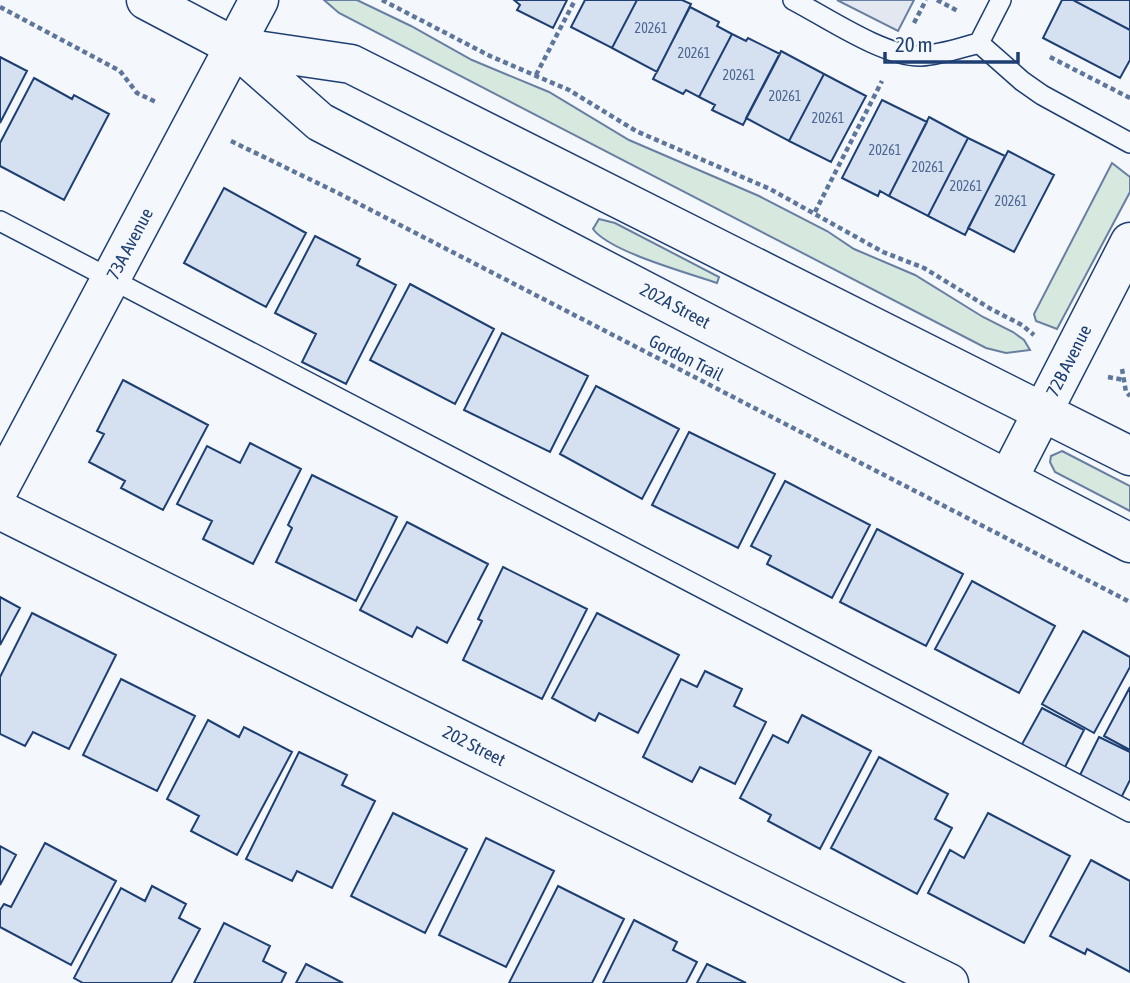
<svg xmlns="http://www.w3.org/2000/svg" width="1130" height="983" font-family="'Asap Condensed',sans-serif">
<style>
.green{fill:#d7e8df;stroke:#687fa3;stroke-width:2}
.parking{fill:#e3e8f0;stroke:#687fa3;stroke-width:2}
.building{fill:#d5e0f0;stroke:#1d3f73;stroke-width:2}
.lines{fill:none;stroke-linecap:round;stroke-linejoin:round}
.lane-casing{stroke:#1d3f73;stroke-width:22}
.street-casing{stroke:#1d3f73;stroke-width:41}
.secondary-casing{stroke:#1d3f73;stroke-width:41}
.path{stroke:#5e769c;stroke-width:4.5;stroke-dasharray:5 3.5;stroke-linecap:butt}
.lane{stroke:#f4f7fb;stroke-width:19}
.street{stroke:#f4f7fb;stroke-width:38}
.secondary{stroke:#f4f7fb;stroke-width:38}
.labels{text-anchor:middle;stroke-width:5;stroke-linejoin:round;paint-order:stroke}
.number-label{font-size:14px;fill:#4b6792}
.street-label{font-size:18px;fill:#1d3f73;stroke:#f4f7fb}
</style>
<rect width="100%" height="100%" fill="#f4f7fb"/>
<!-- green -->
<path class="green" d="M324,0H357L411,26L472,60L549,92L629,140L759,196L827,231L854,249L915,275L983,317L1013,332L1024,340L1030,350L1006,353L986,348L339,13Z
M1112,163L1130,177V192L1057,329L1036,321L1034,314Z
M599,219L615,223L719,277L717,283C688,273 610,252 593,229Z
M1062,451L1130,486V511L1055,472L1050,462L1051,456Z"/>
<!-- parking -->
<path class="parking" d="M837,0H914L898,31Z"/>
<!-- building -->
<path class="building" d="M514,0H567L553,28L517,10L520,5Z
M585,0H637L612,48L571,27Z
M637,0H682L691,4L657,72L612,48Z
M1062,0H1073L1130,30V60L1120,78L1043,38Z
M1073,0H1130V30Z
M690,7L719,22L717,26L732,34L699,97L686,90L683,94L653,79Z
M732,34L746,41L748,38L780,54L743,125L712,110L715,105L699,97Z
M781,51L824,74L789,141L746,118Z
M0,57L27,71L0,123Z
M824,74L866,96L831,162L789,141Z
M34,78L72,99L74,95L109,114L64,200L0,166V143Z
M882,100L927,122L889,196L880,191L878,196L842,178Z
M929,117L968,138L928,216L889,196Z
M968,138L1005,156L965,235L928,216Z
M1008,151L1054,175L1014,252L968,228Z
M224,188L306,233L266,307L184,263Z
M315,236L360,259L357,265L396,285L346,384L302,362L316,334L275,313Z
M410,284L494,329L455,404L370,360Z
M502,333L588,376L550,452L464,410Z
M123,380L208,425L163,510L121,488L125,481L89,462L104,434L97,431Z
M596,386L679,429L642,499L560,454Z
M689,432L775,474L738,548L652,505Z
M250,443L301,469L253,564L203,539L212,521L177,504L207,446L240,463Z
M312,475L397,517L356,601L276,562L292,528L288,525Z
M785,481L870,525L832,598L767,564L771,556L751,546Z
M407,522L488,564L447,643L417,627L412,637L360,610Z
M877,529L963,574L926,646L840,602Z
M503,567L587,609L542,699L463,660L482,621L478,619Z
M972,581L1055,626L1019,693L935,649Z
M0,597L20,608L0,645Z
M32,613L116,655L69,749L33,732L25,746L0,734V677Z
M597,613L679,655L638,733L599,713L595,721L552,698Z
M1083,631L1130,657V667L1094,733L1042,704Z
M705,671L742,689L734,706L766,722L735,784L700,767L692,782L643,757L681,679L697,687Z
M121,679L195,716L157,791L83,755Z
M1130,687V750L1104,736Z
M1042,708L1084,730L1064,769L1021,746Z
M802,715L871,751L820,849L768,821L771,815L740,798L773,735L788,743Z
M208,720L239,737L244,727L292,752L237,855L191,831L199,816L167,799Z
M1099,737L1130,752V780L1121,798L1079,777Z
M299,752L347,775L342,785L375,801L332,888L297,871L292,881L246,859Z
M879,757L948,794L935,819L952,828L917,894L831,848Z
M393,813L467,849L425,933L351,896Z
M988,813L1070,856L1024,943L928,893L950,850L964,858Z
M486,838L554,871L506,967L439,935Z
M45,843L116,881L71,965L0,927V910L4,904L11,907Z
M0,846L16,855L0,885Z
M1091,860L1130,881V972L1087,949L1085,954L1050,936Z
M152,886L186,904L179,918L200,929L171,983H83L74,978L121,888L145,901Z
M558,886L624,919L592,983H509Z
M634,920L677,942L673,950L697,962L686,983H603Z
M224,923L270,946L263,961L286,973L281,983H194Z
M306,964L343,983H296Z
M707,964L746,983H697Z"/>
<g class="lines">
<defs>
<path id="lane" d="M793,0C826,17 884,57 921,56C940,55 960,48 979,43
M1001,0L979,43L1022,81L1042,95L1130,143
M0,221L1130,812"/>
<path id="street" d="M1008,479L1130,242
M0,487L259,0
M0,510L949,983"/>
<path id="secondary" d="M146,0L235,47L320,122L1130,543
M235,47L351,64L1130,456"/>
</defs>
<!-- lane casing -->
<use href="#lane" class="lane-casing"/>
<!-- street casing -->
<use href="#street" class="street-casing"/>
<!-- secondary casing -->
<use href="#secondary" class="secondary-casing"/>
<!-- path -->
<path class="path" d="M382,0L490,56L569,90L636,131L770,189L883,252L924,268L991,309L1022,325L1034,335
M937,0L958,11
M0,7L120,71L137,93L158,103
M914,23L926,0
M1050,57L1130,98
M536,75L575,0
M231,141L338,193L1130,602
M815,212L882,81
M1122,369L1126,392L1130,396
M1108,377L1124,380"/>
<!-- lane -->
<use href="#lane" class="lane"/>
<!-- street -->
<use href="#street" class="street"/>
<!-- secondary -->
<use href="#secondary" class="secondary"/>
</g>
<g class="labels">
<!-- number labels -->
<g class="number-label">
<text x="651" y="33">20261</text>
<text x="694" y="58">20261</text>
<text x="739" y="80">20261</text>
<text x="785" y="101">20261</text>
<text x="828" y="123">20261</text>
<text x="885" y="155">20261</text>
<text x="928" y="172">20261</text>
<text x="966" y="191">20261</text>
<text x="1011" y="206">20261</text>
</g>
<!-- street labels -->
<g class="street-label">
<text transform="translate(130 244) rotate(-62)" y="6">73A Avenue</text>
<text transform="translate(675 306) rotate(28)" y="6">202A Street</text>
<text transform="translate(686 358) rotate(27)" y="6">Gordon Trail</text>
<text transform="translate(1069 361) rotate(-63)" y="6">72B Avenue</text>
<text transform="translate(474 746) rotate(27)" y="6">202 Street</text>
</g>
</g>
<!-- scale -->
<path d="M885 52v10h133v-10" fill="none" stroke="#1d3f73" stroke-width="3.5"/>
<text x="895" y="52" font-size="21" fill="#1d3f73" stroke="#f4f7fb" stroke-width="5" paint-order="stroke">20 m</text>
</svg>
